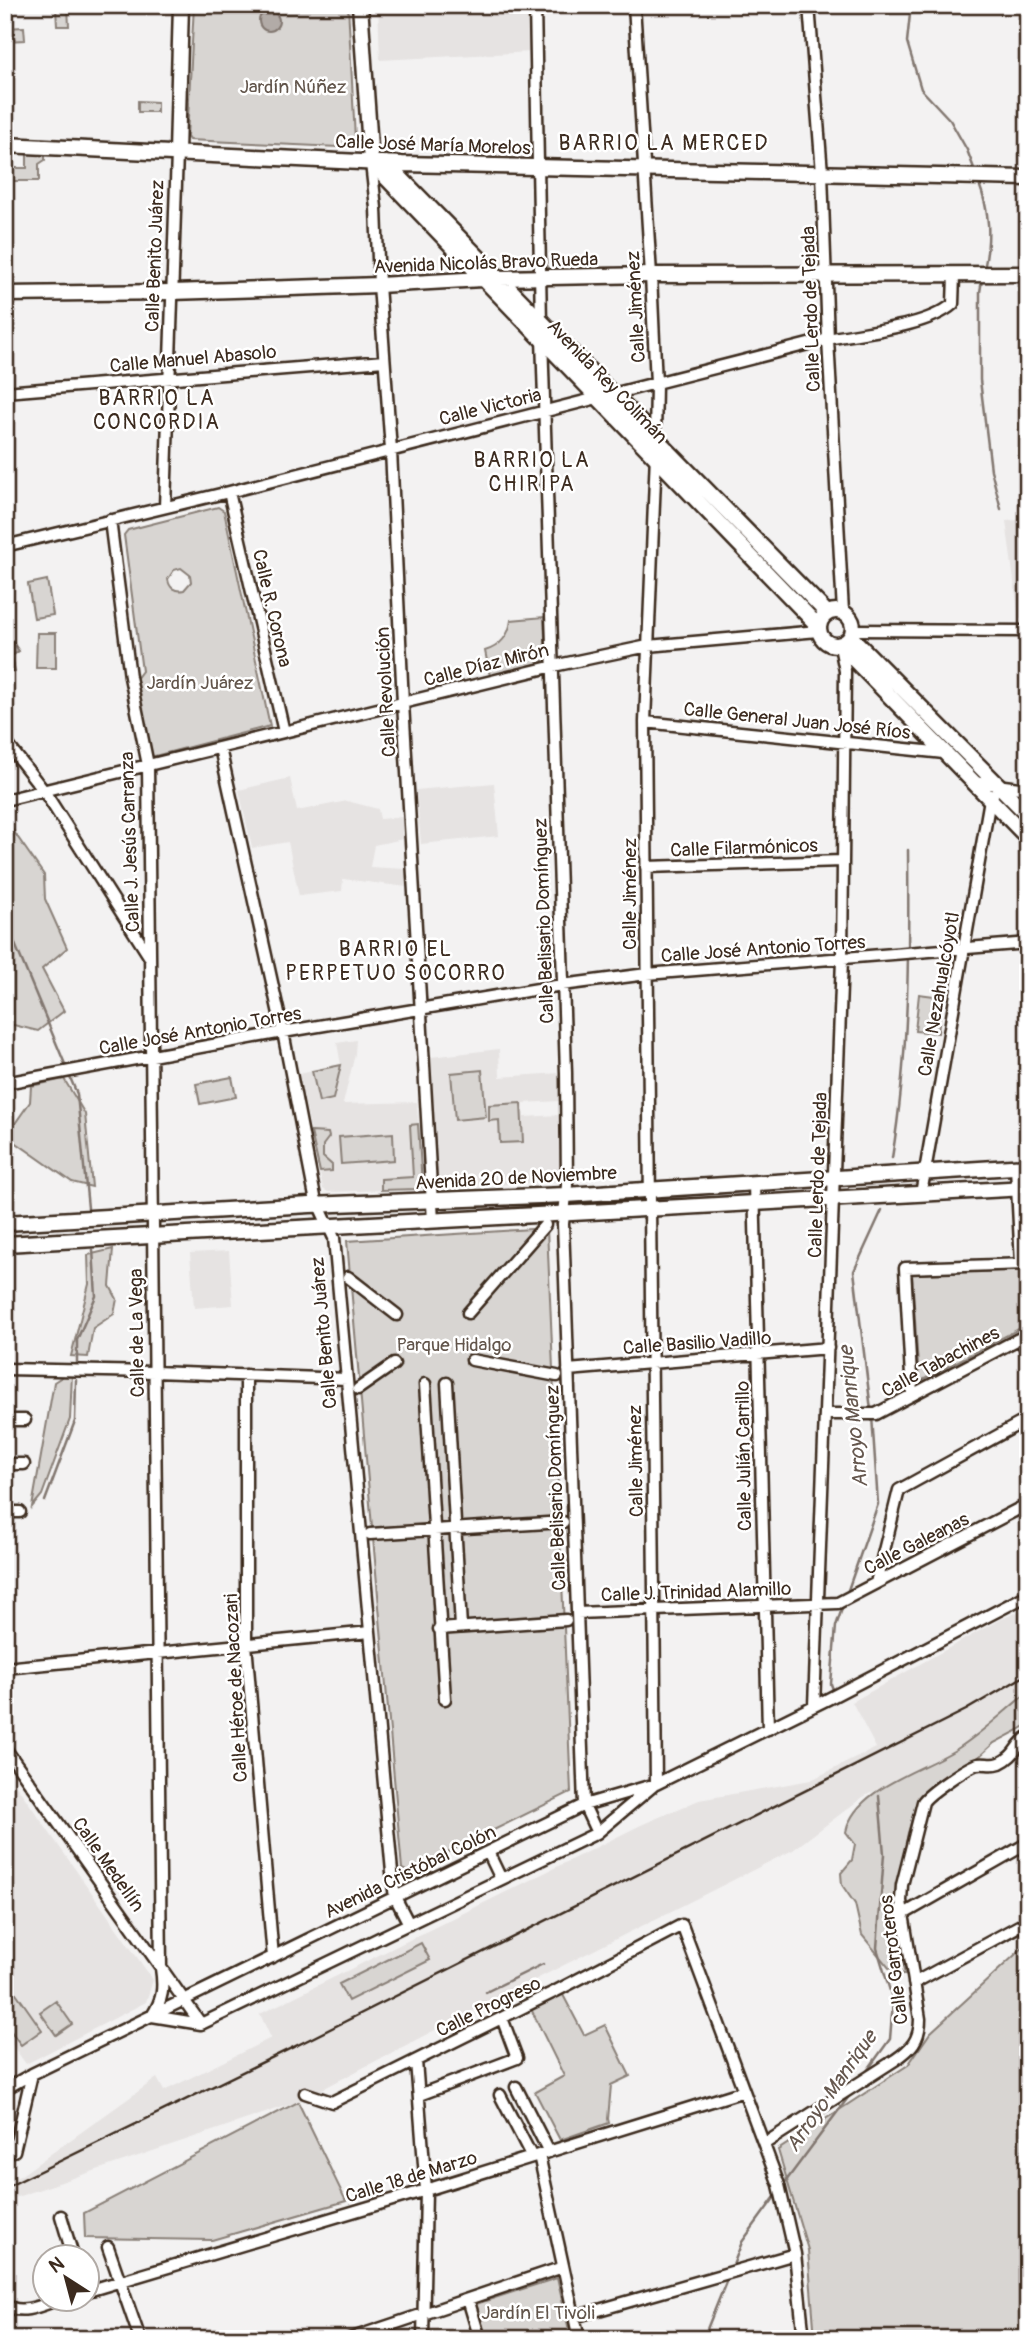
<svg xmlns="http://www.w3.org/2000/svg" width="1033" height="2344" font-family="Pangolin,sans-serif">
<style>
.built{fill:#e6e3e2}
.green{fill:#d8d5d2;stroke:#8a8078;stroke-width:2;fill-rule:evenodd}
.water{fill:#b2aba7;stroke:#827770;stroke-width:2}
.lines{fill:none;stroke-linecap:round;stroke-linejoin:round}
.stream{stroke:#827770;stroke-width:2.5}
.street-casing{stroke:#3b2a1e;stroke-width:15}
.secondary-casing{stroke:#3b2a1e;stroke-width:19}
.primary-casing{stroke:#3b2a1e;stroke-width:19}
.street{stroke:#fff;stroke-width:10}
.secondary{stroke:#fff;stroke-width:14}
.primary{stroke:#fff;stroke-width:14}
.rail{stroke:#3b2a1e;stroke-width:2.5}
.labels{text-anchor:middle;stroke-width:5;stroke-linejoin:round;paint-order:stroke}
.park-label{font-size:19px;fill:#62554b;stroke:#fff}
.street-label{font-size:19px;fill:#3b2a1e;stroke:#fff}
.neighbourhood-label{font-size:21px;letter-spacing:2px;fill:#3b2a1e;stroke:#fff}
.water-label{font-size:21px;font-style:italic;fill:#65574e;stroke:#fff}
</style>
<rect width="100%" height="100%" fill="#f3f2f2"/>
<filter id="ink" filterUnits="userSpaceOnUse"><feTurbulence type="fractalNoise" baseFrequency=".0143" numOctaves="2"/><feDisplacementMap in="SourceGraphic" scale="14" xChannelSelector="R" yChannelSelector="G"/><feConvolveMatrix kernelMatrix="1 2 1 2 8 2 1 2 1" color-interpolation-filters="sRGB"/></filter>
<g filter="url(#ink)">
<!-- built -->
<path class="built" d="M378,5H528L531,52L380,60Z
M1028,519V619H1019L1006,521Z
M290,778L297,811L347,801L378,809L380,819L402,817L403,839L374,845L370,867L405,869L407,887L343,879L342,891L299,896L288,842L252,848L239,790Z
M494,783L499,836L421,844L416,790Z
M356,1040L355,1054L343,1104L417,1102L422,1185L418,1189L328,1192L323,1189L299,1074L341,1065L337,1043Z
M499,1049L500,1077L560,1073L559,1101L524,1103V1117L559,1115L560,1181L440,1188L437,1184L431,1057Z
M229,1251L233,1305L194,1308L190,1253Z
M1028,1608V1692L960,1747L863,1797L793,1850L431,2032L298,2102L5,2201V2182L20,2176L157,2078L164,2091L271,2038L260,2014L641,1825L699,1800L811,1780L876,1748L852,1702L999,1620Z
M16,1785L153,1980L146,2002L26,2064L5,2035V1792Z"/>
<!-- green -->
<path class="green" d="M194,5H348L355,139L353,144L339,147L189,140L187,137Z
M68,7L69,26H57L56,8Z
M24,27L25,40L5,41V28Z
M138,101L157,102V112H138Z
M27,153L45,154V160L39,164V181H11V168H27Z
M218,507L224,511L270,726L151,757L136,679L142,671L124,535L128,530ZM181,568L190,575L191,582L184,590C175,592 169,588 168,579L174,570Z
M47,580L53,615L34,618L28,584Z
M544,617L546,657L541,663L490,676L485,651C501,646 509,636 511,620Z
M37,633H56V668H36Z
M5,810L12,829L44,875L45,899L67,948L42,969L64,1011L38,1031L5,1023Z
M919,994L942,997L938,1033L915,1031Z
M341,1065L333,1099L319,1102L312,1071Z
M482,1070L486,1117L455,1120L451,1073Z
M232,1077L236,1097L200,1104L196,1084Z
M64,1079L85,1114L92,1187L72,1182L11,1139L14,1125L30,1102L31,1086Z
M521,1103L523,1142L500,1143L499,1120L489,1121V1105Z
M418,1124L422,1185L418,1189L381,1190V1179L413,1177L410,1125Z
M311,1132L328,1133L329,1137L323,1145V1157L332,1165V1171L320,1172Z
M393,1133L394,1160L341,1164L339,1137Z
M547,1228L571,1792L408,1872L402,1869L347,1241Z
M113,1249L110,1286L117,1299L114,1314L93,1328L88,1357L71,1356L89,1284L88,1255Z
M1028,1270V1324L919,1382L912,1274Z
M65,1375H72L70,1419L42,1495L32,1507L54,1382Z
M1028,1692V1725L994,1743L981,1755L935,1782L918,1799L908,1833L895,1902L898,1937L905,1975L889,1968L862,1935L855,1904L842,1885L841,1873L852,1860L855,1844L846,1832C855,1787 926,1770 960,1747C984,1731 1006,1710 1028,1692Z
M1028,1934V2339H815L808,2250L778,2150L908,2065L930,2033L1027,1944L1023,1937Z
M421,1943L430,1960L348,2001L339,1984Z
M14,1990L42,2030L21,2045L5,2023V1997Z
M562,1993L584,2035L605,2025L630,2076L611,2085L608,2119L609,2123L560,2140L535,2092L564,2076L531,2009Z
M56,2001L72,2024L56,2035L40,2012Z
M298,2102L346,2201L212,2240L85,2238L84,2213Z
M557,2278L571,2339H487L476,2304Z"/>
<!-- water -->
<path class="water" d="M259 21a10 10 0 1 1 20 0a10 10 0 1 1-20 0Z
M9,637L19,651L12,656L15,671L5,672V639Z"/>
<g class="lines">
<!-- stream -->
<path class="stream" d="M911,5L907,42L921,89L950,120L967,150L975,171
M978,181C990,212 991,237 984,270
M982,280L980,292V380L991,470L1001,509
M5,848V882
M5,920L67,1069
M69,1075L77,1094L88,1208
M892,1158C909,1056 909,953 908,850
M77,1363V1340L96,1296L93,1250
M871,1410L854,1271L882,1210
M45,1501L75,1421L76,1380
M847,1593L878,1504L872,1416
M834,1692L831,1684L836,1626L844,1603
M486,1992L543,1964
M864,2075L890,2039L893,2001L877,1948L884,1854L879,1796
M783,2185L850,2095
M732,2268L742,2242L777,2194
M703,2339L728,2277"/>
<defs>
<path id="street" d="M535,5L541,323
M634,5L651,275L656,384L655,439
M809,5L822,173L828,339L843,612
M371,163L376,208L379,285L391,450L403,703L433,1221
M542,338L566,1073L567,1185L563,1224L584,1805L597,1833
M5,392L384,361
M229,492L284,732
M165,507L177,153
M110,520L130,677L148,765L161,1968C164,1988 163,1999 152,2016
M5,546L229,492L828,339C863,332 927,327 953,304L954,275
M853,630L1028,631
M645,722L944,753
M5,741L44,791L149,956
M220,748L283,1032L315,1197L334,1238L393,1883L395,1897L409,1924
M973,782L1028,789
M5,800L558,665L648,646L818,631
M646,867L842,861
M5,1083L283,1032L562,985L647,974L1028,943
M1016,1167L1021,1264
M754,1183L768,1729
M921,1194L990,799L993,795
M348,1277L397,1315
M468,1313L545,1225
M1020,1338L1028,1353
M472,1360L557,1376
M5,1369L154,1372L347,1379
M568,1370L828,1348
M246,1375V1644L273,1957
M447,1383L461,1627
M425,1384L445,1699
M358,1389L394,1364
M912,1395L905,1268L1028,1264
M825,1414H876L1028,1334
M5,1420H25
M5,1464H24
M5,1512H20
M370,1534L563,1522
M876,1583L899,1490L1028,1419
M577,1613L838,1603L1028,1504
M439,1629L566,1620
M5,1668L370,1632
M814,1706L842,959L845,671L840,646
M5,1748L201,2024
M656,1784L645,722L656,454
M488,1852L501,1879
M902,1915L1028,1843
M914,1983L1028,1921
M152,2016L201,2024L597,1833L653,1786
M416,2061L426,2190L423,2339
M516,2087L549,2152
M5,2089L32,2074L584,1805L656,1784L828,1699L1028,1595
M305,2093L332,2102L556,1991L682,1925L779,2185L795,2254L804,2339
M419,2095L517,2058L502,2018
M500,2095L532,2157
M764,2144L895,2060C911,2049 920,2040 920,2019L901,1901L902,1885L923,1802C928,1794 968,1766 978,1764C986,1763 992,1766 1000,1763C1017,1755 1015,1745 1028,1737
M14,2151L32,2074
M539,2155L579,2339
M61,2216L73,2256
M108,2247L140,2339
M88,2291L426,2190L744,2091
M468,2299L480,2339
M5,2304C20,2317 45,2304 62,2298
M574,2317L795,2254
M349,2339L563,2267"/>
<path id="secondary" d="M360,5L371,162
M5,145L402,164L1028,178
M177,153L181,5
M371,162L818,626
M386,163L827,613
M5,294L172,292L379,285L499,278L651,275L1028,274
M819 628a17 17 0 1 1 34 0a17 17 0 1 1-34 0Z
M851,637L1028,815
M840,645L1028,838"/>
<path id="primary" d="M5,1223L310,1205L566,1195L1028,1166
M5,1244L1028,1188"/>
</defs>
<!-- street casing -->
<use href="#street" class="street-casing"/>
<!-- secondary casing -->
<use href="#secondary" class="secondary-casing"/>
<!-- primary casing -->
<use href="#primary" class="primary-casing"/>
<!-- street -->
<use href="#street" class="street"/>
<!-- secondary -->
<use href="#secondary" class="secondary"/>
<!-- primary -->
<use href="#primary" class="primary"/>
<!-- rail -->
<path class="rail" d="M5,2188L312,2038L966,1710L1028,1674"/>
</g>
</g>
<g class="labels">
<!-- park labels -->
<g class="park-label">
<text x="293" y="93">Jardín Núñez</text>
<text x="200" y="689">Jardín Juárez</text>
<text x="454" y="1351">Parque Hidalgo</text>
<text x="538" y="2319">Jardín El Tivoli</text>
</g>
<!-- street labels -->
<g class="street-label">
<text transform="translate(433 144) rotate(2)" y="7">Calle José María Morelos</text>
<text transform="translate(154 256) rotate(-88)" y="7">Calle Benito Juárez</text>
<text transform="translate(486 262) rotate(-2)" y="7">Avenida Nicolás Bravo Rueda</text>
<text transform="translate(635 307) rotate(-93)" y="7">Calle Jiménez</text>
<text transform="translate(810 309) rotate(-92)" y="7">Calle Lerdo de Tejada</text>
<text transform="translate(193 358) rotate(-5)" y="7">Calle Manuel Abasolo</text>
<text transform="translate(608 381) rotate(46)" y="7">Avenida Rey Colimán</text>
<text transform="translate(490 406) rotate(-14)" y="7">Calle Victoria</text>
<text transform="translate(273 608) rotate(77)" y="7">Calle R. Corona</text>
<text transform="translate(486 664) rotate(-14)" y="7">Calle Díaz Mirón</text>
<text transform="translate(385 692) rotate(-93)" y="7">Calle Revolución</text>
<text transform="translate(797 720) rotate(6)" y="7">Calle General Juan José Ríos</text>
<text transform="translate(129 842) rotate(-92)" y="7">Calle J. Jesús Carranza</text>
<text transform="translate(744 847) rotate(-2)" y="7">Calle Filarmónicos</text>
<text transform="translate(629 894) rotate(-90)" y="7">Calle Jiménez</text>
<text transform="translate(543 921) rotate(-92)" y="7">Calle Belisario Domínguez</text>
<text transform="translate(763 948) rotate(-4)" y="7">Calle José Antonio Torres</text>
<text transform="translate(938 994) rotate(-80)" y="7">Calle Nezahualcóyotl</text>
<text transform="translate(200 1030) rotate(-10)" y="7">Calle José Antonio Torres</text>
<text transform="translate(817 1175) rotate(-88)" y="7">Calle Lerdo de Tejada</text>
<text transform="translate(516 1177) rotate(-3)" y="7">Avenida 20 de Noviembre</text>
<text transform="translate(136 1333) rotate(-91)" y="7">Calle de La Vega</text>
<text transform="translate(323 1333) rotate(-95)" y="7">Calle Benito Juárez</text>
<text transform="translate(697 1342) rotate(-4)" y="7">Calle Basilio Vadillo</text>
<text transform="translate(940 1361) rotate(-28)" y="7">Calle Tabachines</text>
<text transform="translate(743 1456) rotate(-91)" y="7">Calle Julián Carrillo</text>
<text transform="translate(635 1461) rotate(-91)" y="7">Calle Jiménez</text>
<text transform="translate(555 1488) rotate(-92)" y="7">Calle Belisario Domínguez</text>
<text transform="translate(916 1543) rotate(-27)" y="7">Calle Galeanas</text>
<text transform="translate(696 1591) rotate(-2)" y="7">Calle J. Trinidad Alamillo</text>
<text transform="translate(235 1688) rotate(-93)" y="7">Calle Héroe de Nacozari</text>
<text transform="translate(109 1864) rotate(55)" y="7">Calle Medellín</text>
<text transform="translate(410 1871) rotate(-26)" y="7">Avenida Cristóbal Colón</text>
<text transform="translate(893 1960) rotate(-97)" y="7">Calle Garroteros</text>
<text transform="translate(488 2006) rotate(-26)" y="7">Calle Progreso</text>
<text transform="translate(411 2176) rotate(-17)" y="7">Calle 18 de Marzo</text>
</g>
<!-- neighbourhood labels -->
<g class="neighbourhood-label">
<text x="664" y="150">BARRIO LA MERCED</text>
<text x="157" y="405">BARRIO LA<tspan x="157" dy="24">CONCORDIA</tspan></text>
<text x="532" y="467">BARRIO LA<tspan x="532" dy="24">CHIRIPA</tspan></text>
<text x="396" y="956">BARRIO EL<tspan x="396" dy="24">PERPETUO SOCORRO</tspan></text>
</g>
<!-- water labels -->
<g class="water-label">
<text transform="translate(853 1417) rotate(-96)" y="7">Arroyo Manrique</text>
<text transform="translate(831 2091) rotate(-55)" y="7">Arroyo Manrique</text>
</g>
</g>
<!-- margin -->
<rect width="1033" height="2344" fill="none" stroke="#fff" stroke-width="28"/>
<rect x="14" y="14" width="1005" height="2316" fill="none" stroke="#3b2a1e" stroke-width="2.5" filter="url(#ink)"/>
<!-- north arrow -->
<g transform="translate(66 2278) rotate(324)"><circle r="33" fill="#ffffff" stroke="#b1aaa5" stroke-width="2"/>
<path d="M0-5L12 26L0 18L-12 26Z" fill="#3b2a1e"/>
<text y="-10" font-size="19" font-weight="bold" text-anchor="middle" fill="#3b2a1e">N</text>
</g>
</svg>
